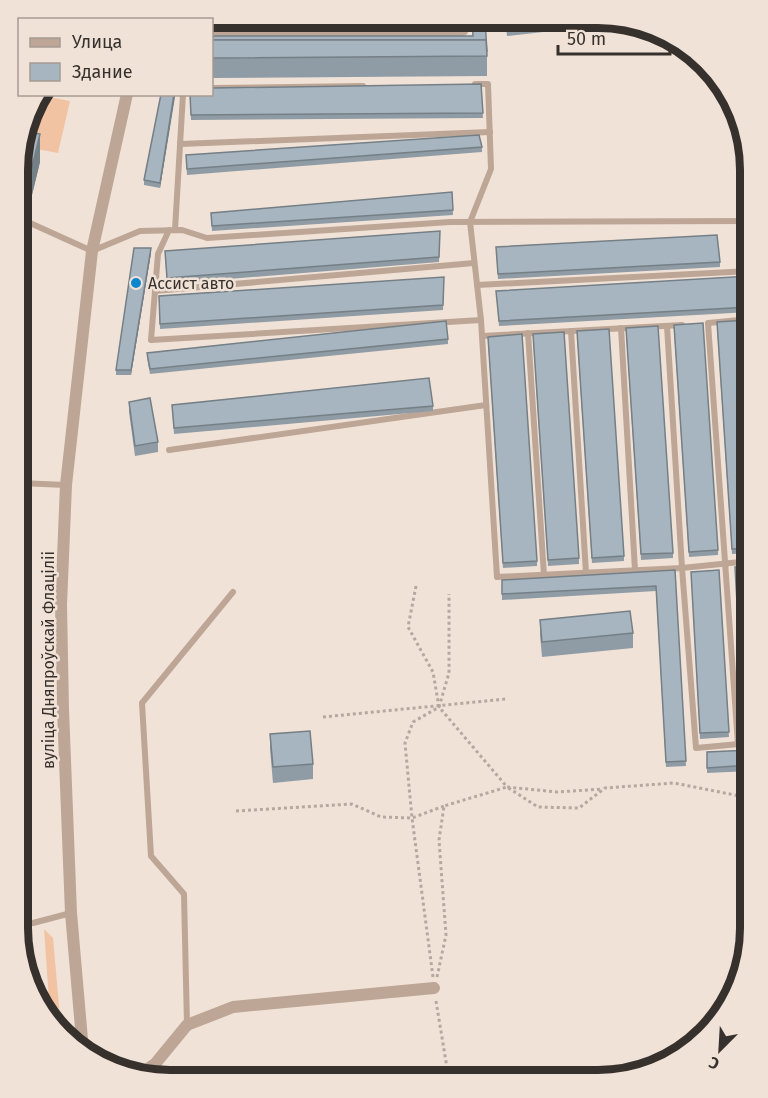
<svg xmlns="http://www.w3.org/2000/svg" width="768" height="1098" font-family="'Fira Sans',sans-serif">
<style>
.green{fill:#f2c3a3}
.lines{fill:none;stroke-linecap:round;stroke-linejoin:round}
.path{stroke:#b4a89f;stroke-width:3;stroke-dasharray:3 3;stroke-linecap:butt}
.lane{stroke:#bda696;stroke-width:6}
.street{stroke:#bda696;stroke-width:12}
.wall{fill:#909ca5}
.shaded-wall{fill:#757f86}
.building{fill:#a7b5c0;stroke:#757f86;stroke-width:1.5}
.poi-dot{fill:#0d86ce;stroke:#f1e2d7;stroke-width:2}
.labels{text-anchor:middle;stroke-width:5;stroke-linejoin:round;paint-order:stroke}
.poi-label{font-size:16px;fill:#37312d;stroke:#f1e2d7;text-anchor:start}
.street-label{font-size:16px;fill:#37312d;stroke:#f1e2d7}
.rim{fill:none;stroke:#37312d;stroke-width:8}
</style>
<rect width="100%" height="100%" fill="#f1e2d7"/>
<g class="green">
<path d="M38 95 70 101 58 153 21 146Z"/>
<path d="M44 929 53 938 61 1028 50 1015Z"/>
</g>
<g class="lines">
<g class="path">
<path d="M416 586 408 627 433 672 439 707 507 787 557 792 603 789"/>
<path d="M323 717 506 699"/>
<path d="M236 811 352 804 381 817 412 818 444 806"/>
<path d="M433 977 412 818 405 743 413 722 439 707 449 673V594"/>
<path d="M437 977 446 935 439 840 444 806 507 787 538 807 579 808 605 788 674 783 750 798"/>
<path d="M436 1001 449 1080"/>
</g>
<g class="lane">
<path d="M203 20V18"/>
<path d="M212 35 458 34 465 32V19"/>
<path d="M475 84H488L491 169 470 222 481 320"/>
<path d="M212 88 363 86"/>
<path d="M180 144 490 132"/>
<path d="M19 218 92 251 140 231 182 230 207 238 450 222 750 221"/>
<path d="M169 230 158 254 151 340 481 320 497 577 682 568 696 748 750 743"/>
<path d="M175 230 183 94"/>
<path d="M477 285 750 271"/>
<path d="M155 291 474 263"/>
<path d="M667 326 682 568 750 561"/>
<path d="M621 328 635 570"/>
<path d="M571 331 586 573"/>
<path d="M528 333 544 575"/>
<path d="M482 336 682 325"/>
<path d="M169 450 486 405"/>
<path d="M19 483 66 485"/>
<path d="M738 744 708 323 750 319"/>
<path d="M18 924 33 923 71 913"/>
<path d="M187 1025 184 894 151 856 142 703 233 592"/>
</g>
<g class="street">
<path d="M83 1051 71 913 63 709 61 605 66 485 92 251 127 94"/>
<path d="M140 1074 155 1064 187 1025 233 1007 434 988"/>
</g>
</g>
<g class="wall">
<path d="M458 19V28L212 26V20Z"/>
<path d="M505 19H561V30L507 36Z"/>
<path d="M212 36H473L487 52V76L212 78Z"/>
<path d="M481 84 483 118 191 120 190 94Z"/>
<path d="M175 94 160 188 144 185V180Z"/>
<path d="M482 147V152L187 175 186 160V155Z"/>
<path d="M19 150 40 162 31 199 19 197Z"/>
<path d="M452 192 453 215 212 231 211 213Z"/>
<path d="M440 231 439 262 167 284 165 251Z"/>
<path d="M496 247 720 262V267L498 279Z"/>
<path d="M151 253 131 375H116V370Z"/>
<path d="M750 276V312L499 326 496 291Z"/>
<path d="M444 277 443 310 160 329 159 296Z"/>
<path d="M717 327 750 353V553L732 554Z"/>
<path d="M674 330 718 550V555L689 557Z"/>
<path d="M626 333 673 553V558L641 560Z"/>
<path d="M577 336 624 556V561L592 563Z"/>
<path d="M448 339V344L150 374 147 358V353Z"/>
<path d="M533 339 579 558V564L548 566Z"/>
<path d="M488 342 537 561V566L503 568Z"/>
<path d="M129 402 158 442V452L135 456 129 412Z"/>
<path d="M172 405 433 406V411L174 434Z"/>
<path d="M19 445H24L23 468 19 467Z"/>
<path d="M19 481 25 509 20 651H18Z"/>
<path d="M750 566V735H744L735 567Z"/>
<path d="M675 570 686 766 666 767 656 591 502 600V580Z"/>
<path d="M719 570 729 737 700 739 691 572Z"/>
<path d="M540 620 633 633V648L542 657 540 635Z"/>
<path d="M270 734 313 764V779L273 783 270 749Z"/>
<path d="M750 750V771L707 773V752Z"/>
</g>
<g class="shaded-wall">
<path d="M174 94 175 97 160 188V183Z"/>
<path d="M40 134V162L31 199V171Z"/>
<path d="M151 248V253L131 375V370Z"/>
<path d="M25 481V509L20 651V623Z"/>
</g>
<g class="building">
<path d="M180 18H194L193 20H179Z"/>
<path d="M209 18 458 19V23L212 21V20H209Z"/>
<path d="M472 19H485L487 52 486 40H212V36H473Z"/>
<path d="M507 19H527L507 21Z"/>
<path d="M212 40H486L487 56 212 58Z"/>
<path d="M481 84 483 113 191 115 190 94H212V88Z"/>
<path d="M161 94H174L160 183 144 180Z"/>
<path d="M26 131 40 134 31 171 19 169V150Z"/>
<path d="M479 135 482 147 187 169 186 155Z"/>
<path d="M452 192 453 210 212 226 211 213Z"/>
<path d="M440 231 439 257 167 278 165 251Z"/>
<path d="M717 235 720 262 498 274 496 247Z"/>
<path d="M134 248H151L131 370H116Z"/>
<path d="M750 276V307L499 321 496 291Z"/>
<path d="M444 277 443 305 160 324 159 296Z"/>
<path d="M748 320 750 353V548L732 549 717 322Z"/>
<path d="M446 321 448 339 150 369 147 353Z"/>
<path d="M703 323 718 550 689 552 674 325Z"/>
<path d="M658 326 673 553 641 554 626 328Z"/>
<path d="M609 329 624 556 592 558 577 331Z"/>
<path d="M564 332 579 558 548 560 533 334Z"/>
<path d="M522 334 537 561 503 563 488 337Z"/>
<path d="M429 378 433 406 174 428 172 405Z"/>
<path d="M150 398 158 442 135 446 129 402Z"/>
<path d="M19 445H24L23 462H19Z"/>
<path d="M19 481H25L20 623H19Z"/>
<path d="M750 566V730H744L735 567Z"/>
<path d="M675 570 686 761 666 762 656 586 502 594V580Z"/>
<path d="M719 570 729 732 700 733 691 572Z"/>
<path d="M630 611 633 633 542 642 540 620Z"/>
<path d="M310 731 313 764 273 767 270 734Z"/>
<path d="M750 750V765L707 768V752Z"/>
<path d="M19 931H23L26 961Z"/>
</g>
<circle class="poi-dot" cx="136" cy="283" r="6"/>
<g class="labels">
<g class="poi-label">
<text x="148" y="289">Ассист авто</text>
</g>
<g class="street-label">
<text transform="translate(48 660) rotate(-90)" y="6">вуліца Дняпроўскай Флаціліі</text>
</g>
</g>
<path d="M0 0H768V1098H0ZM170 28H598A142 142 0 0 1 740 170V928A142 142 0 0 1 598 1070H170A142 142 0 0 1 28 928V170A142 142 0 0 1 170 28Z" fill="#f1e2d7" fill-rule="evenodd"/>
<path class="rim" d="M170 28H598A142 142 0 0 1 740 170V928A142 142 0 0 1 598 1070H170A142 142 0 0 1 28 928V170A142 142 0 0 1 170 28Z"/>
<rect x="18" y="18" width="195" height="78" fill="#f1e2d7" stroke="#a79b93" stroke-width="1.5"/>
<rect x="30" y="38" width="30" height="9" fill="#bda696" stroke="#a79b93" stroke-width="1.5"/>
<text x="72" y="48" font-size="18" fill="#37312d">Улица</text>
<rect x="30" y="63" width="30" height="18" fill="#a7b5c0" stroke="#a79b93" stroke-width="1.5"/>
<text x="72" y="78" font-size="18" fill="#37312d">Здание</text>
<g transform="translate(720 1050) rotate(204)" stroke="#f1e2d7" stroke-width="4.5" paint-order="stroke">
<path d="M0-4.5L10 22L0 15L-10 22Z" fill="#37312d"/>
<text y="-9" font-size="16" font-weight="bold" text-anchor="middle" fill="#37312d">С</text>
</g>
<path d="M558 45v9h112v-9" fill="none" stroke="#37312d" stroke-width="3"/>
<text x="567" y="45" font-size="18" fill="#37312d" stroke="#f1e2d7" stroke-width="4.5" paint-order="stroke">50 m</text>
</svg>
